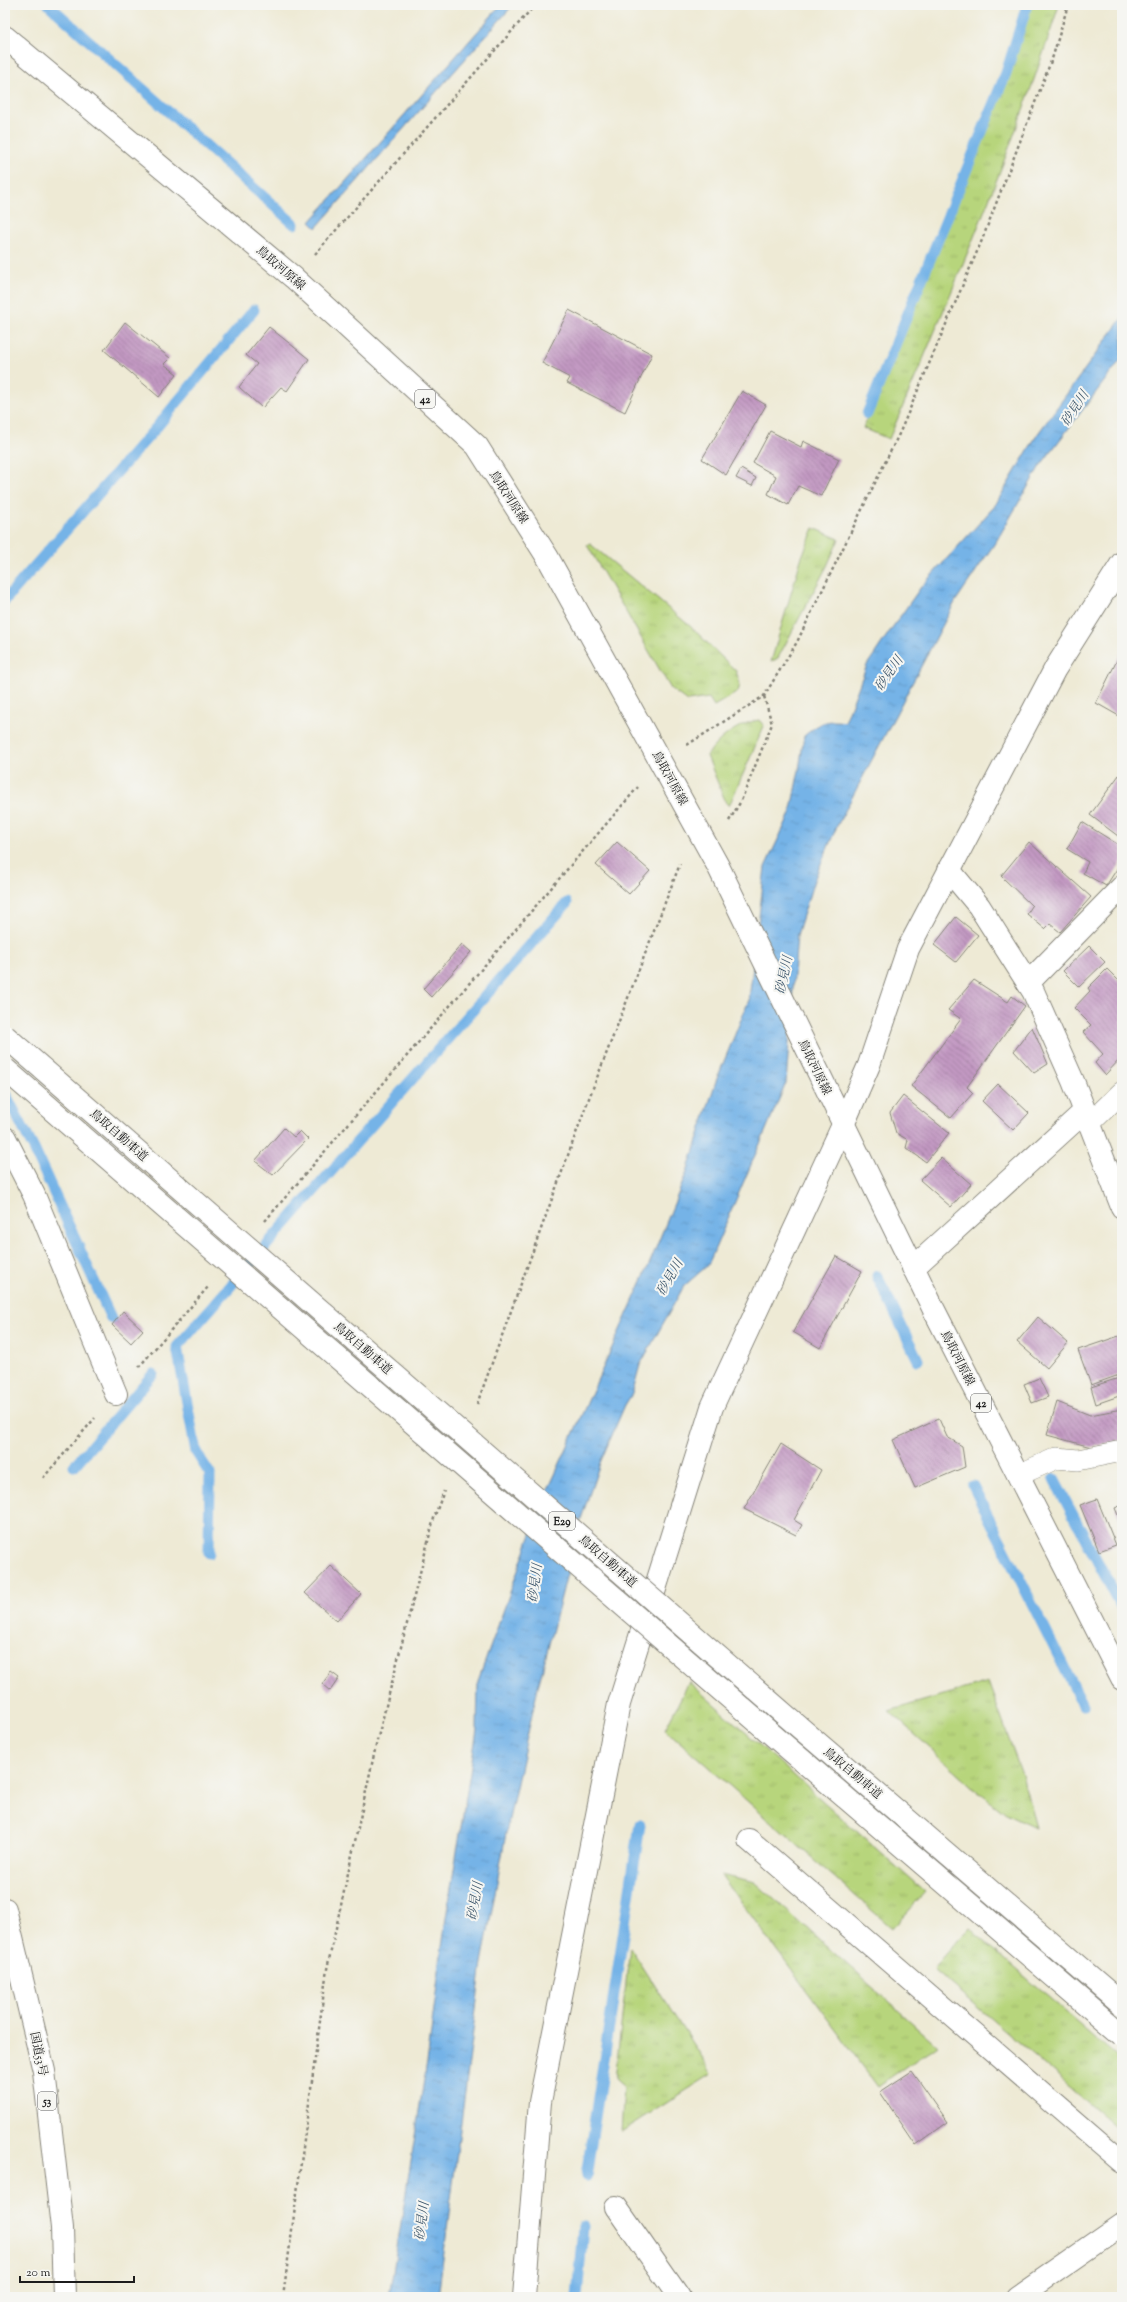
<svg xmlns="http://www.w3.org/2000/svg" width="1127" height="2302" font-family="'Sorts Mill Goudy','Noto Serif JP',serif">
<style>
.grass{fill:url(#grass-tufts);stroke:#6a784c}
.water{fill:url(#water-ripples);stroke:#486882}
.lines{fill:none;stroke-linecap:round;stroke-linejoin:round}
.stream{stroke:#74b3e7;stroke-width:11}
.building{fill:url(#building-back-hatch)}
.lane-casing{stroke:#858378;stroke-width:22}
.street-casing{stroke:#858378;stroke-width:24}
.primary-casing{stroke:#858378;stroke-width:24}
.highway-casing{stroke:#858378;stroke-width:24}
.path{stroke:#858378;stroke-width:2.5;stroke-dasharray:3 3;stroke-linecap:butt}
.lane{stroke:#fff;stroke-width:21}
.street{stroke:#fff;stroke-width:22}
.primary{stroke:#fff;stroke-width:22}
.highway{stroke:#fff;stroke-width:22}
.highway-bridge-casing{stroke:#858378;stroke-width:24;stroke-linecap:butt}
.highway-bridge{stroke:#fff;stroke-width:22}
.labels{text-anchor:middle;stroke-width:4;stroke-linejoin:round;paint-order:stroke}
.shield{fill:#f6f6f2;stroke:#5d5d5c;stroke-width:1}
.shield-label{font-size:11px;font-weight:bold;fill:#1c1c1c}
.street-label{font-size:12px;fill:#1c1c1c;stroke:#f6f6f2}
.water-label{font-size:13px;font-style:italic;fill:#3f586d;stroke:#f6f6f2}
</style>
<defs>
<pattern id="grass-tufts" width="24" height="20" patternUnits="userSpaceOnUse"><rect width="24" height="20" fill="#b7d57b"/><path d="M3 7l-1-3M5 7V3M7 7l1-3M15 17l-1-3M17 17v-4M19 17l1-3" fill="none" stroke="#9db66a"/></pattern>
<pattern id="water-ripples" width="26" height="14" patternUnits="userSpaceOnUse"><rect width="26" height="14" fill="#74b3e7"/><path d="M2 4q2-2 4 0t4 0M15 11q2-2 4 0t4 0" fill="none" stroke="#6499c6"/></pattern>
<pattern id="building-back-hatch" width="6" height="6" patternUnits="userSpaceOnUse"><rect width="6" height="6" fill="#c299c2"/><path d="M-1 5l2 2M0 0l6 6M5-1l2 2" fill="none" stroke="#9d7c9d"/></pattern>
</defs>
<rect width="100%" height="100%" fill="#f6f6f2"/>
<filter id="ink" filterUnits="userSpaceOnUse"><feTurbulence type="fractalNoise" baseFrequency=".025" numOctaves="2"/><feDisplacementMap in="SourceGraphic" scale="8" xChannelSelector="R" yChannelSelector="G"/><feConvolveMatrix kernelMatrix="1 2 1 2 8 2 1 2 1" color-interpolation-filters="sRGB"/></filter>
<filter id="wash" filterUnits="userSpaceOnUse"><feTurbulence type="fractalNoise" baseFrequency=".012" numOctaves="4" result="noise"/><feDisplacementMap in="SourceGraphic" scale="16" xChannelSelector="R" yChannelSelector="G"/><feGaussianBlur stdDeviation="0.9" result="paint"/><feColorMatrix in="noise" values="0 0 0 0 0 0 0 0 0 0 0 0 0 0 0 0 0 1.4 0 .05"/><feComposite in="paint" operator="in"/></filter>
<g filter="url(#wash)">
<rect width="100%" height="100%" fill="#eeead5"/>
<g class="grass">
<path d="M1030 5H1059C1012 153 950 296 889 439L863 428 1009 71Z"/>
<path d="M814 528 839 539 827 566 778 658 771 662 801 559Z"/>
<path d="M589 543 690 626 736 671 740 684 738 692 714 706 709 698 687 701 671 689 587 545Z"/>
<path d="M759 720 764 726 729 806 726 803 707 756C717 739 739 723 759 720Z"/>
<path d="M689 1682 925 1892 892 1928 665 1729Z"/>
<path d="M988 1682 1021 1771 1036 1828 1006 1814 977 1791 889 1711Z"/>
<path d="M721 1875 756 1883 937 2045 878 2087Z"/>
<path d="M969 1928 1122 2061V2132L933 1969Z"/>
<path d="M630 1947 712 2074 621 2132 624 2087 615 2079Z"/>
</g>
<g class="water">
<path d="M501 5H513L316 228 310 222Z"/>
<path d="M1122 318V358L1040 466 997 540 955 602 837 826 814 880 797 935 786 1083 708 1265 684 1286 640 1365 632 1394 625 1405 600 1463 581 1519 539 1683 507 1828 482 1963 438 2297H389L428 2055 445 1924 477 1730 478 1681 543 1501 646 1272 687 1172 716 1081 749 1000 765 867 790 814 799 770 804 736C820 723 825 719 845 722L867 665 892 628 921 587 994 507 1037 435Z"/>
</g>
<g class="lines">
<g class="stream">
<path d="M49 5 294 224"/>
<path d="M867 414 1006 73 1027 5"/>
<path d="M5 600 155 429 254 310"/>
<path d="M5 1093 34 1149 111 1318"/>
<path d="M877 1276 918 1360"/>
<path d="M74 1466 153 1374"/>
<path d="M1054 1479 1122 1608"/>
<path d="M973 1486 1083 1705"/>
<path d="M209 1553 210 1474 196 1452 177 1347 567 903"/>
<path d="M586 2176 640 1825"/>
<path d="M577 2297 583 2226"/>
</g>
</g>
<g id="blocks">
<g class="building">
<path d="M569 310 652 354 625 412 567 383 570 378 542 363Z"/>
<path d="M125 322 170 358 164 364 177 374 159 397 104 350Z"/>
<path d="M269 327 309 359 287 391 281 387 262 408 239 387 257 364 246 355Z"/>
<path d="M742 391 766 405 726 475 702 459Z"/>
<path d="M770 431 801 447 803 441 839 459 821 496 798 486 788 505 768 494 776 476 753 463Z"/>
<path d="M741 469 756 478 752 486 736 478Z"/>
<path d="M1122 650V710L1119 716 1096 703Z"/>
<path d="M1119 775 1122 779V839L1090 815Z"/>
<path d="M1082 822 1122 847V861L1106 886 1083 873 1088 862 1067 849Z"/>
<path d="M617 842 650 871 629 894 596 865Z"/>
<path d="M1029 842 1091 897 1060 932 1050 924 1045 929 1027 914 1032 906 1001 876Z"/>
<path d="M956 917 978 935 956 962 934 945Z"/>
<path d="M462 944 471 952 431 997 423 989Z"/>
<path d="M1089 946 1105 962 1079 987 1063 971Z"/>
<path d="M1107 969 1122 984V1057L1105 1075 1095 1063 1103 1054 1083 1032 1091 1025 1074 1008 1090 991 1088 988Z"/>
<path d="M974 980 1008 1002 1012 996 1025 1006 967 1087 973 1093 951 1118 911 1086 961 1019 948 1010Z"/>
<path d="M1032 1027 1048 1064 1034 1073 1014 1051Z"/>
<path d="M998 1084 1029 1113 1013 1130 982 1101Z"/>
<path d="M903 1096 949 1133 926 1162 906 1148 908 1140 896 1133 890 1113Z"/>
<path d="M284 1128 294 1137 300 1131 308 1139 273 1175 255 1161Z"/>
<path d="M941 1158 971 1184 951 1207 920 1180Z"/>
<path d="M836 1256 862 1271 820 1348 793 1332Z"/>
<path d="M123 1311 143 1330 131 1343 112 1325Z"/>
<path d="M1038 1317 1068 1343 1047 1368 1017 1342Z"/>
<path d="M1122 1335V1374L1091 1385 1078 1350Z"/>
<path d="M1122 1377V1395L1096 1404 1091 1387Z"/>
<path d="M1039 1378 1048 1397 1032 1403 1024 1384Z"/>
<path d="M1057 1402 1090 1415 1122 1409V1440L1091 1447 1047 1435Z"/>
<path d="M939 1419 947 1437 962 1446 965 1467 915 1488 893 1440Z"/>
<path d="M781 1444 821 1470 794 1520 802 1525 796 1535 744 1509Z"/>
<path d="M1097 1499 1116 1545 1099 1551 1080 1505Z"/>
<path d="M1122 1505V1525L1115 1508Z"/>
<path d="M331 1566 361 1594 337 1621 305 1593Z"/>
<path d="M331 1672 339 1678 330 1691 322 1684Z"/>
<path d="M912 2071 948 2122 916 2145 880 2092Z"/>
</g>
</g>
</g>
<g filter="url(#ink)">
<use href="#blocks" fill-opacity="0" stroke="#858378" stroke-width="1"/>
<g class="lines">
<defs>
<g id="lane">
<path d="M1089 1124 1122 1092"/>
<path d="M1018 1475 1057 1458 1078 1460 1122 1451"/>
</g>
<g id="street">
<path d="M949 870 979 906 1033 991 1073 1081 1122 1207"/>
<path d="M1028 983 1122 887"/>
<path d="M5 1138 34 1195 116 1394"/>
<path d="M913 1268 1084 1112"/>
<path d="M749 1840 1122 2162"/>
<path d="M616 2207 679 2297"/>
<path d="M524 2297 540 2102 619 1704 712 1407 843 1125 869 1065 908 949 1055 669 1122 563"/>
<path d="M1017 2297 1122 2224"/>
</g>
<path id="primary" d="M5 37 294 278 477 446 548 558 718 866 934 1310 1122 1679"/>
<path id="highway" d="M5 1909 44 2071 62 2228 64 2297"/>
</defs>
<use href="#lane" class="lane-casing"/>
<use href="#street" class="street-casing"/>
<use href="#primary" class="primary-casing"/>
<use href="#highway" class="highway-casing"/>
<g class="path">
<path d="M315 254 535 5"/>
<path d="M687 745 764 696 797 642 900 432 982 240 1053 56 1068 5"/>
<path d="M729 821 741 801 772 724 764 696"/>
<path d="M265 1221 638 787"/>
<path d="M139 1367 208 1287"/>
<path d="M477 1404 586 1106 680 864"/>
<path d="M43 1478 95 1418"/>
<path d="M283 2297 327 1969 377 1741 434 1518 444 1491"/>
</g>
<use href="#lane" class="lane"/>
<use href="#street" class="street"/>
<use href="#primary" class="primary"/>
<use href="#highway" class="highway"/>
<defs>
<g id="highway-bridge">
<path d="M5 1036 784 1714 1122 2004"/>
<path d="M5 1069 768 1731 1122 2035"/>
</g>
</defs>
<use href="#highway-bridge" class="highway-bridge-casing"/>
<use href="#highway-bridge" class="highway-bridge"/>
</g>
</g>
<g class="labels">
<g class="shield">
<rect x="415" y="390" width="20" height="18" rx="3"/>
<rect x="971" y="1394" width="20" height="18" rx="3"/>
<rect x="549" y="1512" width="26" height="18" rx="3"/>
<rect x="38" y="2092" width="18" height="18" rx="3"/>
</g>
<g class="shield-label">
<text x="425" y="403">42</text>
<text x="981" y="1407">42</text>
<text x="562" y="1525">E29</text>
<text x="47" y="2105">53</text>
</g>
<g class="street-label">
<text transform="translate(281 268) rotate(41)" y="4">鳥取河原線</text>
<text transform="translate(509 497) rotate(57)" y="4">鳥取河原線</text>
<text transform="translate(670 778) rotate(61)" y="4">鳥取河原線</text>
<text transform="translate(815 1067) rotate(64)" y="4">鳥取河原線</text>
<text transform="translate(119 1135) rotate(41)" y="4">鳥取自動車道</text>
<text transform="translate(363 1348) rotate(41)" y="4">鳥取自動車道</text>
<text transform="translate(958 1358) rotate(63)" y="4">鳥取河原線</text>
<text transform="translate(608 1561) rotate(41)" y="4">鳥取自動車道</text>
<text transform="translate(853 1773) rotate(40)" y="4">鳥取自動車道</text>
<text transform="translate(39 2054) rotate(78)" y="4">国道53号</text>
</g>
<g class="water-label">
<text transform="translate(1074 408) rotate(-57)" y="5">砂見川</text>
<text transform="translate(888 673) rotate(-55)" y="5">砂見川</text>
<text transform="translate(783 975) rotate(-78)" y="5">砂見川</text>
<text transform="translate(669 1277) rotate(-60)" y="5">砂見川</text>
<text transform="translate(534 1583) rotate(-82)" y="5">砂見川</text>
<text transform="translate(474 1901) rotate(-80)" y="5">砂見川</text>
<text transform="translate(421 2221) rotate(-83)" y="5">砂見川</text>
</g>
</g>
<rect width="1127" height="2302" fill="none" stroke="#f6f6f2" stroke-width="20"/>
<path d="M20 2276v6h114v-6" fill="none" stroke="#1c1c1c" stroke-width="2"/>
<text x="26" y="2276" font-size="12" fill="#1c1c1c" stroke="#f6f6f2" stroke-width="3" paint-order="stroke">20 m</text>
</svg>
